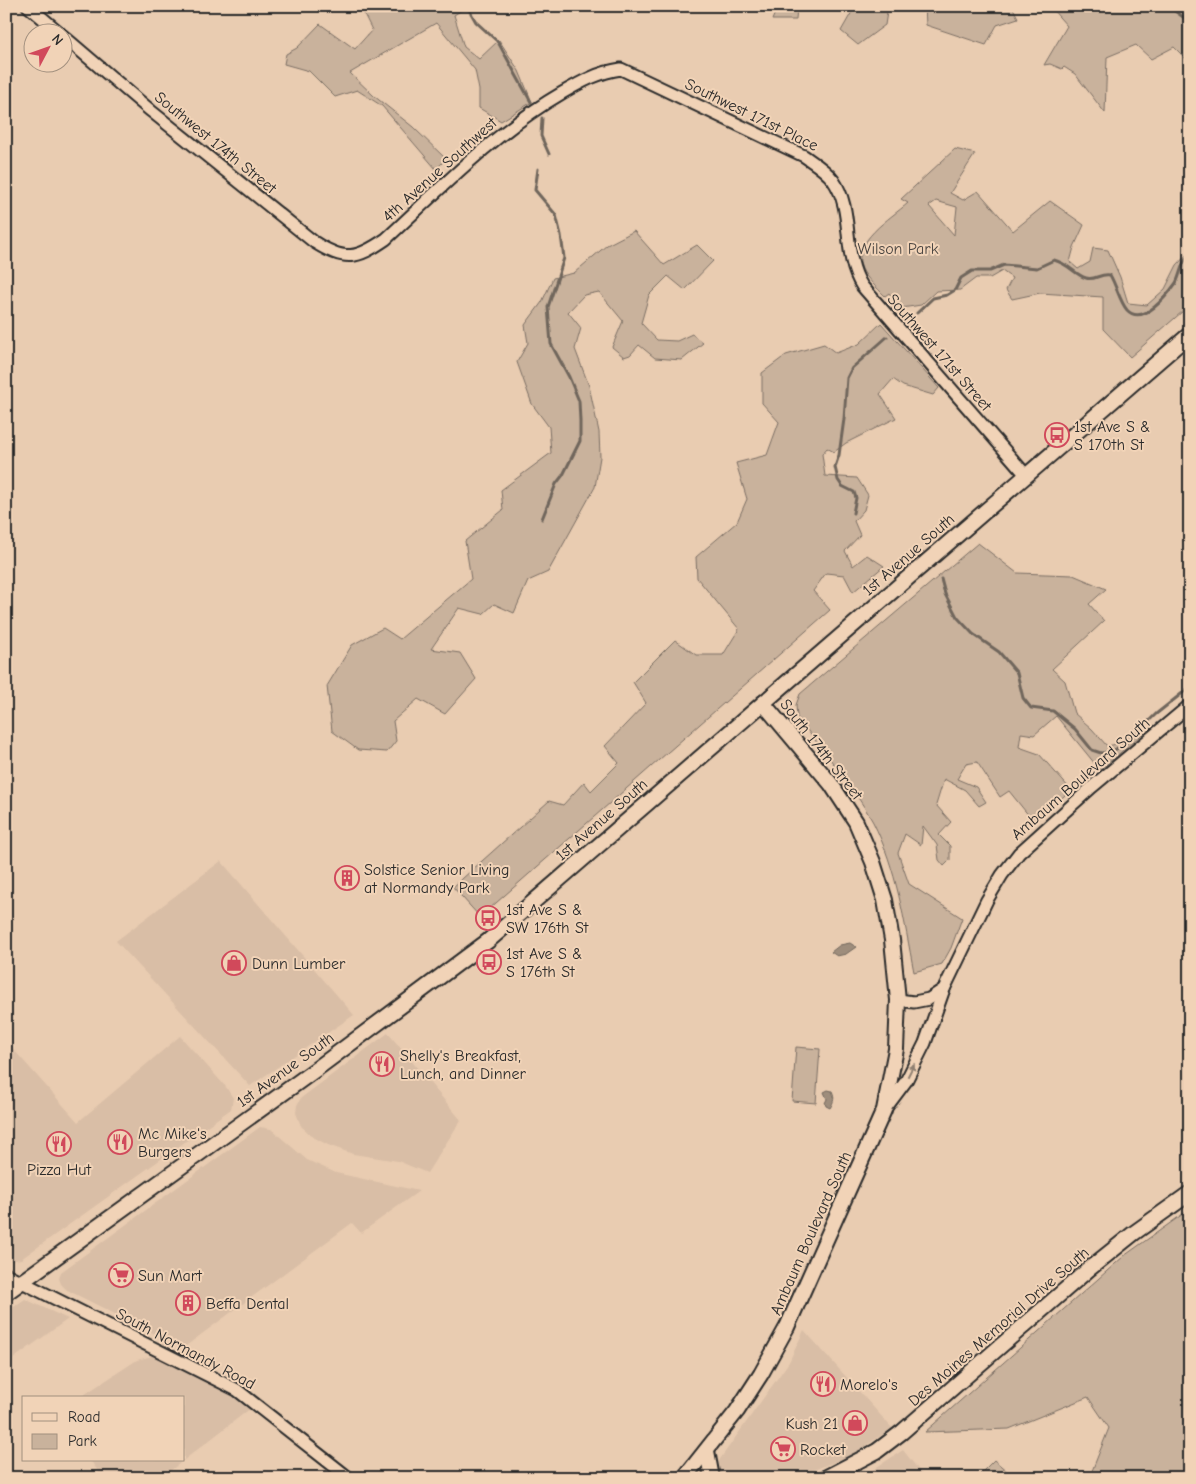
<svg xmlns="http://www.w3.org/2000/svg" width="1196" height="1484" font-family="'Comic Neue',sans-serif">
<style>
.built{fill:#d9bea6}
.green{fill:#c9b29c;stroke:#7a6e64;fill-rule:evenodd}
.water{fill:#9e8d7c;stroke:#70665c}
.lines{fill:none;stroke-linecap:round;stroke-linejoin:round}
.stream{stroke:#70665c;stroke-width:3}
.minor-casing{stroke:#2b2b2b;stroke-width:15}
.major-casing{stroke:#2b2b2b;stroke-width:18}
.minor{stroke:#f1d3b7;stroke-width:11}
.major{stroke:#f1d3b7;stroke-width:14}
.oneway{fill:#8e7f71}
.labels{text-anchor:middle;stroke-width:4;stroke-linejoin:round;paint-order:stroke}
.street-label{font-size:16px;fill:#2b2b2b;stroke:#f1d3b7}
.park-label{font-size:16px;fill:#4b4642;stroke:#f1d3b7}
.poi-label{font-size:16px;fill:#2b2b2b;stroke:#f1d3b7;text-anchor:start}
</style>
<rect width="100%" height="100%" fill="#e9ccb1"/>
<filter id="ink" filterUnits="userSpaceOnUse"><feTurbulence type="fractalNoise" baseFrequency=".02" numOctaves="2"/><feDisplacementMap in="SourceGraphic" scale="10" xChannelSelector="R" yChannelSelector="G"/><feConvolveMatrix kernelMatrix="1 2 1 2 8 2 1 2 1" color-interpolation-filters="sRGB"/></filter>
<g filter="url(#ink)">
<g class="built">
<path d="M221 861 354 1015 250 1086 116 941Z"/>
<path d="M388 1033 461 1120 427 1173 398 1161 353 1154 328 1145 313 1137 301 1126 296 1113 297 1105 301 1098Z"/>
<path d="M180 1036 226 1087 233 1098 231 1109 21 1259 9 1261 6 1259V1041L78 1122Z"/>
<path d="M260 1127 271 1129 307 1160 336 1173 419 1191 361 1233 352 1223 183 1348 67 1290 61 1284 59 1278 61 1272Z"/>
<path d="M25 1299 68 1319 6 1364V1312Z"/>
<path d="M804 1330 892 1428 852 1455 793 1478H718V1462L789 1362Z"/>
<path d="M152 1356 218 1387 251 1408 184 1460V1398H79L137 1360Z"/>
<path d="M903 1450 925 1478H860Z"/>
<path d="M90 1460H184L161 1478H103Z"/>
</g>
<g class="green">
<path d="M360 6H468L454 15 464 47 479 59 499 40 519 71 532 102 501 121 479 108V90L475 70 436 23 350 73 374 96 413 127 446 159 436 169 382 106 357 90 335 97 309 71 284 64 286 54 297 48 320 24 355 49 372 30Z"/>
<path d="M778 6H797L796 20H772Z"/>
<path d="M851 6H888L885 25 858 45 841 31 853 10Z"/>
<path d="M925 6H1012L1018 18 997 25 986 45 926 25Z"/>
<path d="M1053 6H1190V63L1174 47 1151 59 1136 45 1107 57 1105 113 1075 74 1064 67 1062 69 1050 64 1044 65 1067 26 1052 9Z"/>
<path d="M955 149 975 154 950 193 963 200 978 191 1013 231 1050 201 1084 225 1074 247 1070 262 1078 269 1090 262 1093 248 1108 250 1120 277 1128 303 1147 305 1165 289 1177 265 1190 251V305L1130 357 1103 329V297L1040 293 1012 299 1006 290 1012 278 1002 271 990 278H976L960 290 936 291 921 305 902 308 889 293 885 296C877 288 867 279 862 269 850 242 891 218 908 203L901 199ZM936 201 957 207 954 235 929 206Z"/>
<path d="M634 231 664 265 697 245 713 261 685 290 668 276 649 295 641 323 657 340 677 341 692 334 703 343 682 360 655 358 639 345 630 355 624 357 612 347 623 321 599 292 584 295 568 312 581 328 575 349 589 386 599 432 600 457 595 487 548 572 528 581 514 613 494 604 483 614 459 608 431 649 460 653 476 679 445 714 418 699 393 721 396 741 387 752 358 750 332 731 327 686 352 645 383 628 400 639 471 579 465 541 503 510 501 490 551 453 549 427 532 404 517 362 528 343 525 325 542 302 553 278 574 273 607 245Z"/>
<path d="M881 323 939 388 933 395 903 386 893 379 880 394 896 418 846 443 834 452 827 448 822 454 825 476 857 478 868 495 864 510 854 521 860 535 845 551 853 566 867 555 884 566 853 592 844 575 826 573 813 591 830 610 480 917 453 887 549 801 563 805 584 782 591 791 619 763 605 746 646 703 633 682 675 640 696 655H723L739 629 697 578 696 557 737 522 747 499 736 463 767 455 779 422 762 403V373L786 355 824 344 836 353 859 344Z"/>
<path d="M978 543 1017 573 1073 575 1106 589 1089 604 1104 621 1052 669 1065 681 1074 713 1092 729 1107 746 1117 744 1138 726 1146 731 1100 770 1056 716 1034 735 1021 733 1019 747 1039 754 1071 790 1034 822 1009 791 1000 797 977 762 966 764 957 779 976 787 986 802 979 806 965 790 944 779 936 805 951 822 939 835 950 846V860L944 866 939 860 937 845 923 826 921 845 905 834 898 853 909 884 962 918 951 948 942 964 914 972C904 921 897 869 873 822 852 784 823 751 797 717L796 705 800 694Z"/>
<path d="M796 1047 820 1049 816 1103 792 1101Z"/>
<path d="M1190 1209V1478H1086L1090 1476 1109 1428 1088 1397 1009 1429 925 1432 1124 1256Z"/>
<path d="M994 1460 1015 1478H976Z"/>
</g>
<g class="water">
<path d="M850 943 856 947 846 954 837 956 831 952 840 945Z"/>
<path d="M828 1090 832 1091C835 1097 834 1102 830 1108L826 1106 825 1103 827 1099 824 1092Z"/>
</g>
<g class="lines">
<g class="stream">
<path d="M467 6 476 22 498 42 531 102"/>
<path d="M1168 6 1190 22"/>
<path d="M542 118 541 136 549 154"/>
<path d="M538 169 535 190 556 215 561 235 564 258 548 307 551 344 569 377 579 401 580 421V441L563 475 556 484 542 519"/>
<path d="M917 313 933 298 947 295 955 290 961 278 972 271H990L1004 265 1037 268 1054 260C1069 264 1074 274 1086 278 1095 281 1100 273 1110 275 1116 285 1120 302 1127 310 1143 327 1168 294 1176 283 1181 274 1181 261 1190 255"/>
<path d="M853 513 856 498 854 492 842 486 838 480 835 467 839 455 844 419 847 378 852 368 887 337"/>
<path d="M941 579 945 594 957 617 973 634 999 652 1017 673 1023 698 1031 708 1053 711 1075 729 1092 750 1101 753 1111 752 1126 743 1156 714 1190 687"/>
</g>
<defs>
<g id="minor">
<path d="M28 6 59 32"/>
<path d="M62 35 151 111 314 242C345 262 357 259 386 239 442 187 495 132 562 93 581 82 599 72 621 69L804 156C814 163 826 170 833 180 855 211 841 253 862 286L1026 475"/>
<path d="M898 1000 914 1002 929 999 944 989 987 900 1002 875 1019 853 1092 787 1190 705"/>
<path d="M885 1109 906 1081 925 1043 944 989"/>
<path d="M6 1274 237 1390 349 1478"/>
</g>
<g id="major">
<path d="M6 1293 315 1070 488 941 1190 334"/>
<path d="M707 1451 712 1478"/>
<path d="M684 1478 737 1411 761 1374 787 1327 884 1110 896 1049 898 1000 892 940 885 900 873 862 856 822 831 784 763 703"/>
<path d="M825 1478 877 1451 902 1432 1089 1269 1134 1233 1190 1193"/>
</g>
</defs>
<use href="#minor" class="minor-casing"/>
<use href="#major" class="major-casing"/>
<use href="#minor" class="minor"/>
<use href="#major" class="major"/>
</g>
<defs><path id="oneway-solid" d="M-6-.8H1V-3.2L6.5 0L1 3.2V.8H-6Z" transform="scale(1.25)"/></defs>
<use class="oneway" href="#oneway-solid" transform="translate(911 1070) rotate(-63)"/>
</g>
<defs>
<symbol id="bus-ring" viewBox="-11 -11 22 22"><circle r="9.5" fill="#f1d3b7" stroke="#d1495b" stroke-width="1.5"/><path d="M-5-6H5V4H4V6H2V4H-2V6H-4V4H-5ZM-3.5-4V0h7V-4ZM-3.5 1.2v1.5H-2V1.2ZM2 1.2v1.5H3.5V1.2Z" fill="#d1495b"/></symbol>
<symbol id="building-ring" viewBox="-11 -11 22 22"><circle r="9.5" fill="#f1d3b7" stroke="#d1495b" stroke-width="1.5"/><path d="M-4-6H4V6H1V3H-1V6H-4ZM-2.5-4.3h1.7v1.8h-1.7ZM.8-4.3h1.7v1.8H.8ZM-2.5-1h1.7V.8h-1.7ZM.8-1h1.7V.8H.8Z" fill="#d1495b"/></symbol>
<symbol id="shop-ring" viewBox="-11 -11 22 22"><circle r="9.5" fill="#f1d3b7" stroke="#d1495b" stroke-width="1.5"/><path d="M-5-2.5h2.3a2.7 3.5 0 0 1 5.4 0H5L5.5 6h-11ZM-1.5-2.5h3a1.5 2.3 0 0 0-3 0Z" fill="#d1495b"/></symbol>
<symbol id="restaurant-ring" viewBox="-11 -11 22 22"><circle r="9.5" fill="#f1d3b7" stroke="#d1495b" stroke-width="1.5"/><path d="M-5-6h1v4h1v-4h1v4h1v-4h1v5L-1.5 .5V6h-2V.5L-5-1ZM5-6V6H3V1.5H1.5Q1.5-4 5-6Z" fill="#d1495b"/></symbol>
<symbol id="supermarket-ring" viewBox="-11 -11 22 22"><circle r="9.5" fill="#f1d3b7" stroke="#d1495b" stroke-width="1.5"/><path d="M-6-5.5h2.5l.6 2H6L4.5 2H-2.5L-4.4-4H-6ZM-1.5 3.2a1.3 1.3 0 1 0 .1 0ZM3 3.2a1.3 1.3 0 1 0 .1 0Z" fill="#d1495b"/></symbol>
</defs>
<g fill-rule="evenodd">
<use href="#bus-ring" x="1043" y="421" width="28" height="28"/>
<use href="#building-ring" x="333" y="864" width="28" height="28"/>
<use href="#bus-ring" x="474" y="904" width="28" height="28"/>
<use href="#bus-ring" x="475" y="948" width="28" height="28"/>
<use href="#shop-ring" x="220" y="949" width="28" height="28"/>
<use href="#restaurant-ring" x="368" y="1050" width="28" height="28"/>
<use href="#restaurant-ring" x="106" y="1128" width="28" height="28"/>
<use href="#restaurant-ring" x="45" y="1130" width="28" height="28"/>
<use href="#supermarket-ring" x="107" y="1261" width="28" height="28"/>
<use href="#building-ring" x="174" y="1289" width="28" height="28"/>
<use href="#restaurant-ring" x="809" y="1370" width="28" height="28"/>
<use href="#shop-ring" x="841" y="1409" width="28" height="28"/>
<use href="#supermarket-ring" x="769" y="1435" width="28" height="28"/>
</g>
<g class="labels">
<g class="street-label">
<text transform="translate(752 114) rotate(26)" y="6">Southwest 171st Place</text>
<text transform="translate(216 142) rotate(39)" y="6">Southwest 174th Street</text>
<text transform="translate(439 169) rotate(-42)" y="6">4th Avenue Southwest</text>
<text transform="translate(940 352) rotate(49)" y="6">Southwest 171st Street</text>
<text transform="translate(908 554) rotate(-41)" y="6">1st Avenue South</text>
<text transform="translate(822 749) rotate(52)" y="6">South 174th Street</text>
<text transform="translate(1080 778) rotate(-41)" y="6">Ambaum Boulevard South</text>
<text transform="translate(601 819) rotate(-41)" y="6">1st Avenue South</text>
<text transform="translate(285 1069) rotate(-36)" y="6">1st Avenue South</text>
<text transform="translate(810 1233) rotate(-66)" y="6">Ambaum Boulevard South</text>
<text transform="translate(998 1326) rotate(-41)" y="6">Des Moines Memorial Drive South</text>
<text transform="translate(186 1348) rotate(28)" y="6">South Normandy Road</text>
</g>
<g class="park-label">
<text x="898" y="254">Wilson Park</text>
</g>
<g class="poi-label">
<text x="1074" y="432">1st Ave S &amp;<tspan x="1074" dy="18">S 170th St</tspan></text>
<text x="364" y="875">Solstice Senior Living<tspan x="364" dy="18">at Normandy Park</tspan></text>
<text x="506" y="915">1st Ave S &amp;<tspan x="506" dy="18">SW 176th St</tspan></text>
<text x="506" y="959">1st Ave S &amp;<tspan x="506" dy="18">S 176th St</tspan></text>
<text x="252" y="969">Dunn Lumber</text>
<text x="400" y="1061">Shelly's Breakfast,<tspan x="400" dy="18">Lunch, and Dinner</tspan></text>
<text x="138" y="1139">Mc Mike's<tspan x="138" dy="18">Burgers</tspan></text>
<text x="59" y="1175" text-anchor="middle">Pizza Hut</text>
<text x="138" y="1281">Sun Mart</text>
<text x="206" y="1309">Beffa Dental</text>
<text x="840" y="1390">Morelo's</text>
<text x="838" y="1429" text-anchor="end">Kush 21</text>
<text x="800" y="1455">Rocket</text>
</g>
</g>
<rect width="1196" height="1484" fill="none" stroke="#f1d3b7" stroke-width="25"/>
<rect x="12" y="12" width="1171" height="1459" fill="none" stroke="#2b2b2b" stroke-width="2" filter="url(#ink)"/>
<rect x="22" y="1396" width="162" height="65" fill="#f1d3b7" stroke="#a2907f"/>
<rect x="32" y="1413" width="25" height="8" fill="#f1d3b7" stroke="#a2907f"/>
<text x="68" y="1422" font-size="15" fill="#2b2b2b">Road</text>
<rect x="32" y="1434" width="25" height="15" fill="#c9b29c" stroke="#a2907f"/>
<text x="68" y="1446" font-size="15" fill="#2b2b2b">Park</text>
<g transform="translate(48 48) rotate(49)"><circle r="24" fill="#f1d3b7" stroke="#a2907f"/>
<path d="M0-4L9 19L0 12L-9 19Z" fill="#d1495b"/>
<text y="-8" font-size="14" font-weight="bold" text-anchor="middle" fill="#2b2b2b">N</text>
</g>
</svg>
